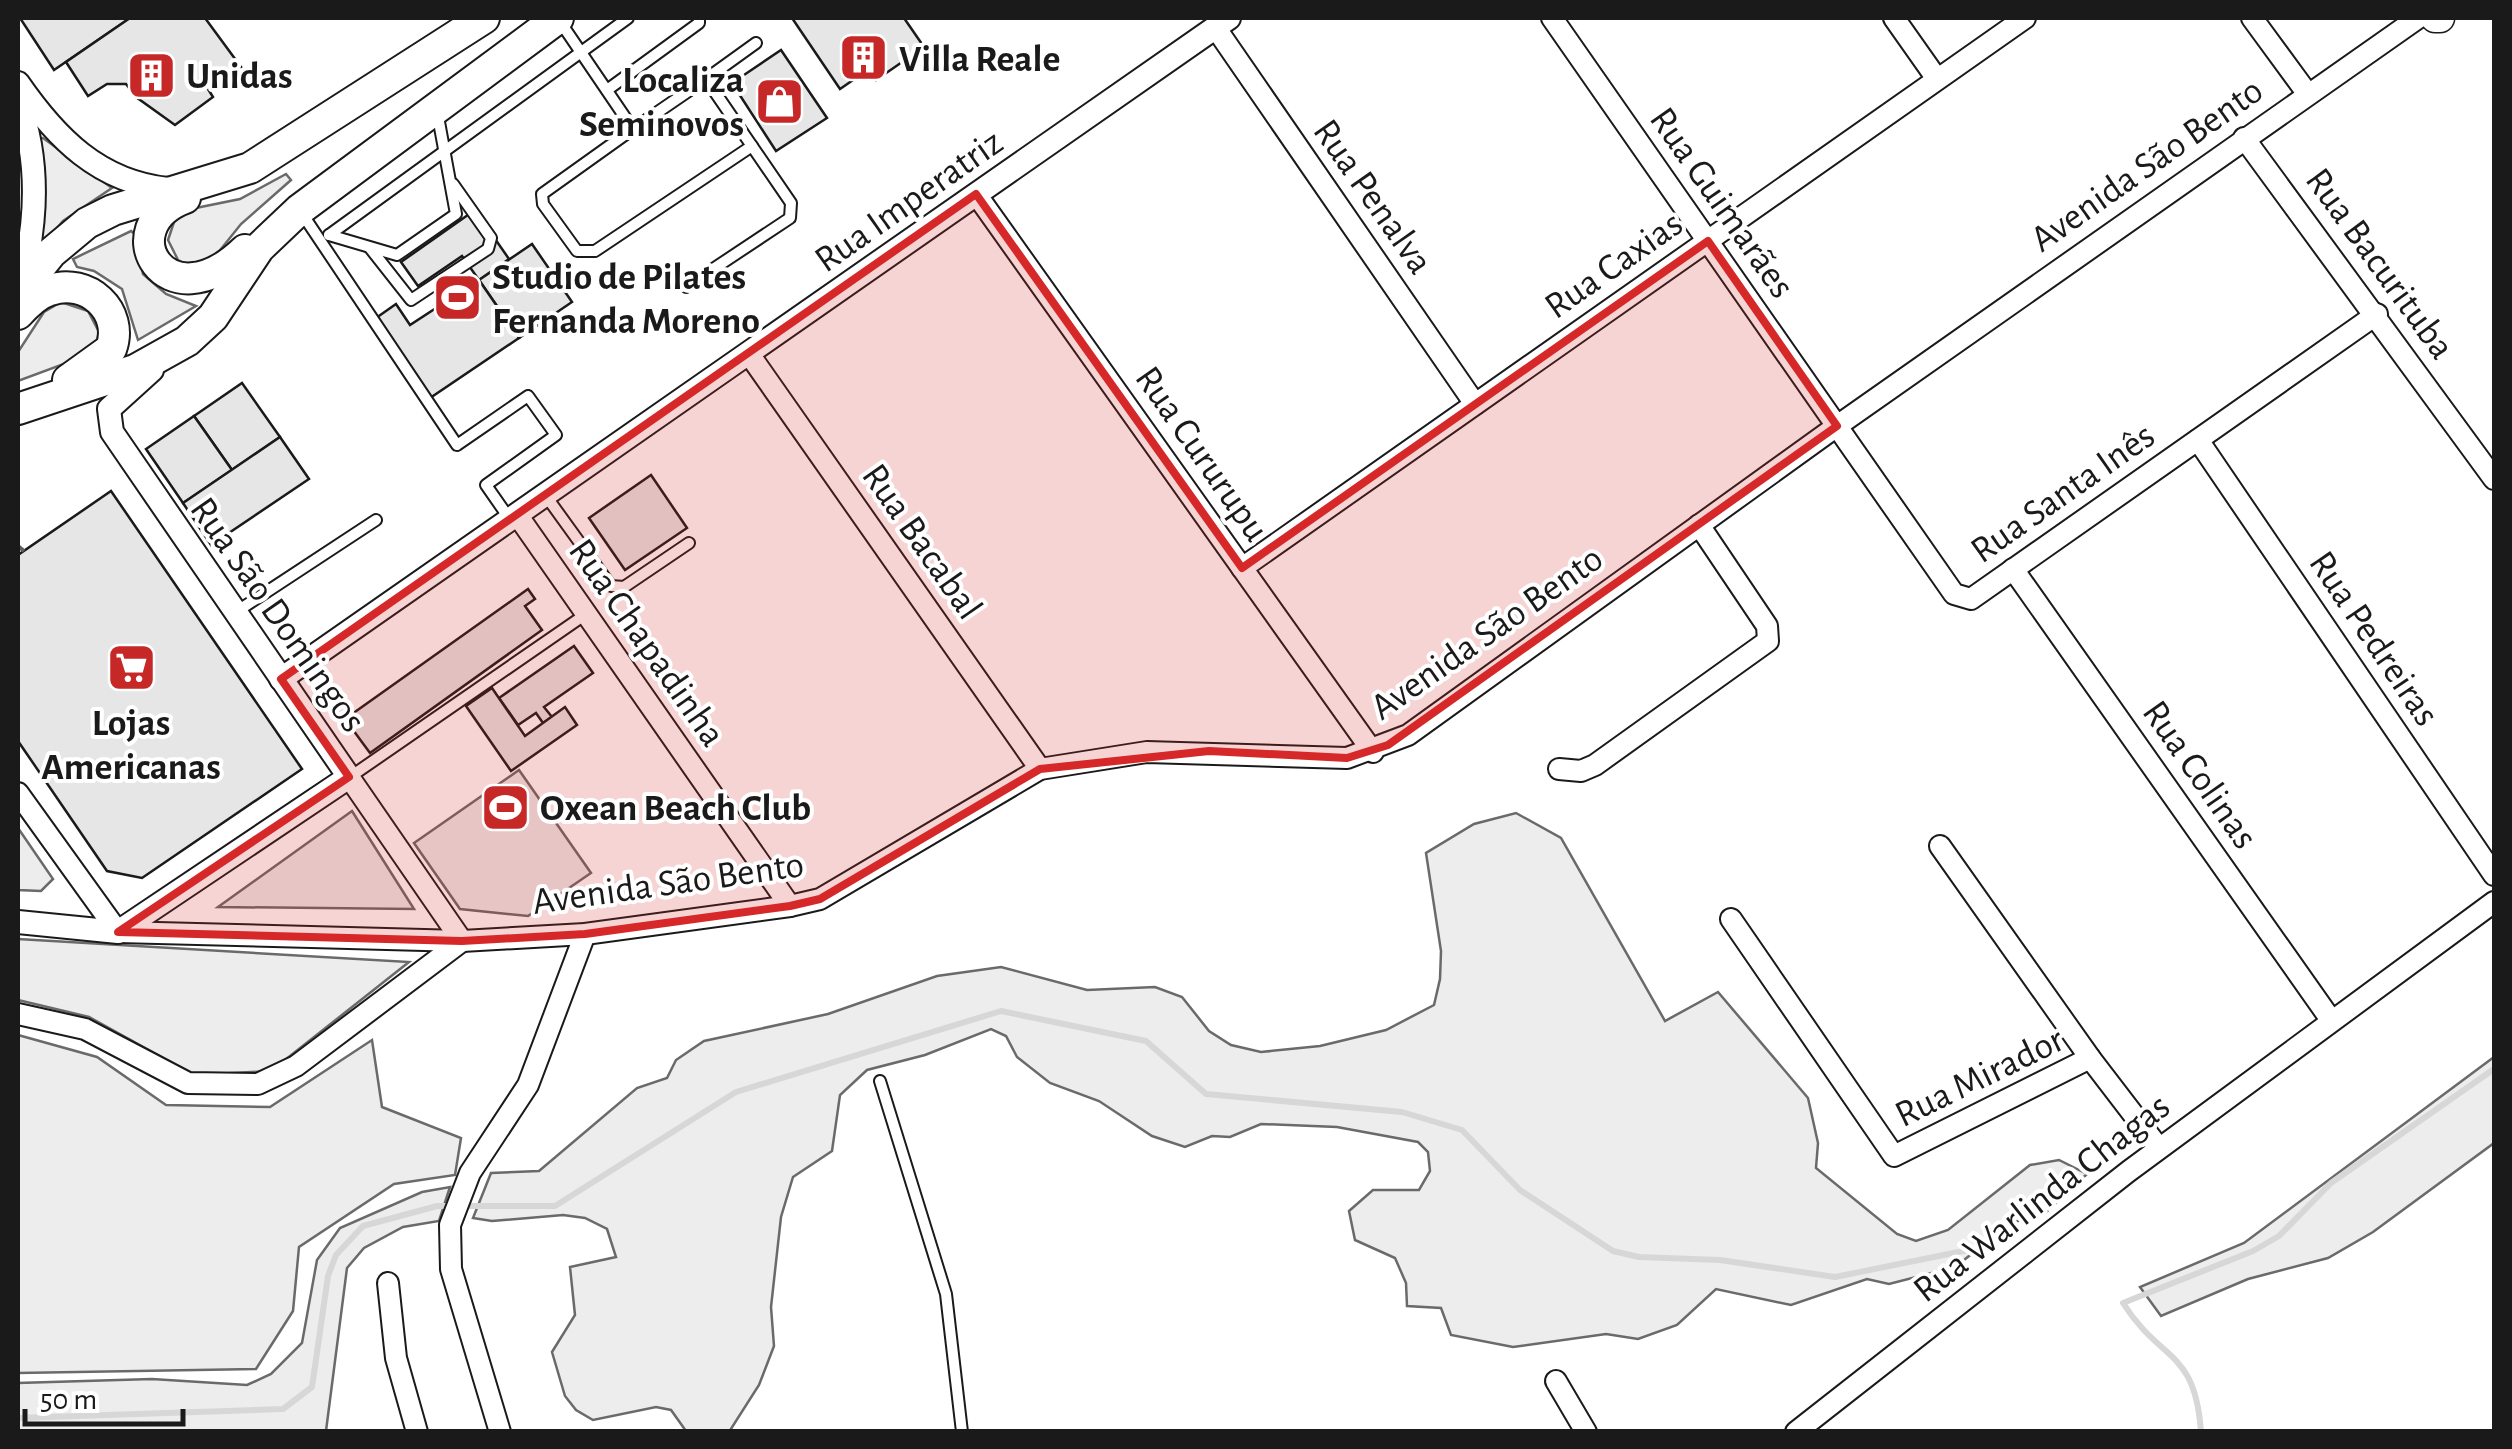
<svg xmlns="http://www.w3.org/2000/svg" width="2512" height="1449" font-family="'Alegreya Sans',sans-serif">
<style>
.built{fill:#ededed;stroke:#6a6a6a;stroke-width:2.5}
.lines{fill:none;stroke-linecap:round;stroke-linejoin:round}
.stream{stroke:#d7d7d7;stroke-width:6}
.building{fill:#e6e6e6;stroke:#1a1a1a;stroke-width:2.5}
.service-casing{stroke:#1a1a1a;stroke-width:14}
.minor-casing{stroke:#1a1a1a;stroke-width:24}
.tertiary-casing{stroke:#1a1a1a;stroke-width:26}
.secondary-casing{stroke:#1a1a1a;stroke-width:31}
.primary-casing{stroke:#1a1a1a;stroke-width:34}
.path{stroke:#5f5f5f;stroke-width:4;stroke-dasharray:8 5;stroke-linecap:butt}
.service{stroke:#fff;stroke-width:10}
.minor{stroke:#fff;stroke-width:20}
.tertiary{stroke:#fff;stroke-width:22}
.secondary{stroke:#fff;stroke-width:28}
.primary{stroke:#fff;stroke-width:30}
.marked{fill:#d62828;fill-opacity:0.2;stroke:#d62828;stroke-width:8;stroke-linejoin:round}
.labels{text-anchor:middle;stroke-width:8;stroke-linejoin:round;paint-order:stroke}
.poi-label{font-size:38px;font-weight:bold;fill:#1a1a1a;stroke:#fff;text-anchor:start}
.street-label{font-size:38px;fill:#1a1a1a;stroke:#fff}
</style>
<rect width="100%" height="100%" fill="#fff"/>
<g class="built">
<path d="M43 138 112 188 63 221 41 247 37 140Z"/>
<path d="M286 174 291 180 241 224 213 259 186 264 178 260 168 240 175 219 191 209 240 199Z"/>
<path d="M131 231 136 235 143 274 166 294 196 306 138 340 122 289 94 271 77 267 73 259Z"/>
<path d="M61 302 88 311 99 332 96 344 80 358 18 381V352L44 312Z"/>
<path d="M519 770 591 873 528 916 460 909 414 843Z"/>
<path d="M352 811 414 909 218 907Z"/>
<path d="M1516 813 1561 838 1665 1021 1718 992 1808 1098 1818 1143 1816 1168 1897 1234 1916 1241 1948 1230 2030 1165 2059 1160 2087 1174 2044 1214 2011 1223 1955 1267 1889 1284 1867 1279 1791 1305 1716 1289 1677 1325 1638 1339 1606 1334 1513 1347 1451 1335 1441 1308 1407 1306 1406 1283 1395 1258 1355 1240 1349 1211 1373 1190H1419L1430 1171 1428 1152 1418 1142 1337 1127 1261 1124 1230 1137 1212 1136 1185 1147 1152 1136 1099 1101 1050 1083 1017 1057 1006 1036 991 1029 925 1055 867 1070 840 1095 832 1151 793 1177 781 1217 771 1307 774 1346 759 1385 729 1432 686 1431 671 1410 656 1407 593 1420 576 1410 565 1396 552 1352 575 1315 570 1267 616 1257 607 1229 585 1218 563 1215 492 1221 473 1218 491 1173 539 1171 637 1088 667 1078 676 1060 704 1041 828 1014 937 976 1001 967 1087 990 1155 987 1182 997 1209 1031 1231 1045 1261 1052 1320 1046 1386 1030 1434 1005 1440 979 1441 951 1426 853 1474 824Z"/>
<path d="M18 828 53 879 41 891 18 890Z"/>
<path d="M18 939 409 962 271 1071 194 1075 89 1017 18 1000Z"/>
<path d="M18 1035 97 1057 166 1105 270 1107 372 1040 382 1107 461 1138 455 1175 394 1184 299 1247 293 1311 256 1369 18 1373Z"/>
<path d="M2494 1057V1143L2373 1232 2328 1258 2248 1279 2161 1316 2140 1287 2244 1243Z"/>
<path d="M450 1187 439 1221 403 1227 364 1248 347 1268 326 1431H18V1383L152 1379 247 1385 271 1374 302 1343 317 1260 340 1228 422 1192Z"/>
</g>
<g class="lines">
<g class="stream">
<path d="M18 1418 283 1409 312 1387 328 1276 336 1255 363 1226 437 1206H555L736 1092 1001 1011 1146 1041 1206 1094 1402 1112 1462 1130 1520 1190 1613 1251 1639 1257 1720 1260 1835 1277 1993 1245"/>
<path d="M2201 1432C2195 1348 2161 1363 2123 1303L2253 1251 2279 1236 2331 1183 2494 1069"/>
</g>
</g>
<g class="building">
<path d="M20 18H130L54 70Z"/>
<path d="M130 18H205L241 67 208 89 213 97 175 125 136 97 126 84H107L88 96 66 62Z"/>
<path d="M792 18H904L924 47 876 80 869 69 840 89Z"/>
<path d="M781 50 827 118 776 151 732 83Z"/>
<path d="M475 210 509 259 479 280 462 256 418 286 401 262Z"/>
<path d="M532 244 572 302 519 338 479 280Z"/>
<path d="M479 280 519 338 430 398 376 318 396 304 410 325Z"/>
<path d="M242 383 280 437 232 470 194 416Z"/>
<path d="M194 416 232 470 183 503 146 449Z"/>
<path d="M280 437 309 479 211 545 183 503Z"/>
<path d="M651 475 687 528 625 570 589 518Z"/>
<path d="M111 491 302 769 142 878 107 871 18 741V555Z"/>
<path d="M528 589 535 599 525 606 542 630 370 753 345 719Z"/>
<path d="M574 646 593 673 544 707 552 717 543 723 536 713 518 725 499 698Z"/>
<path d="M492 688 525 736 565 707 577 725 511 771 466 706Z"/>
</g>
<g class="lines">
<defs>
<g id="service">
<path d="M561 23 633 129 706 79 791 203 790 218 686 287"/>
<path d="M706 79 756 43"/>
<path d="M607 90 699 23V18"/>
<path d="M633 129 542 194 543 204 577 251H595L752 146"/>
<path d="M303 215 457 445 528 396 556 435 486 485 509 518"/>
<path d="M329 235 628 18"/>
<path d="M329 235 397 255 456 214 437 111"/>
<path d="M370 248 411 300 488 249 491 238 453 184"/>
<path d="M546 496 611 586 624 587 689 543"/>
<path d="M236 612 376 520"/>
<path d="M350 777 586 614"/>
<path d="M880 1081 946 1294 962 1432"/>
</g>
<g id="minor">
<path d="M1552 18 1954 594 1971 599 2377 314"/>
<path d="M1894 18 1937 79"/>
<path d="M2252 18 2307 93"/>
<path d="M1215 27 1475 404"/>
<path d="M2244 138 2494 479"/>
<path d="M976 194 1373 752"/>
<path d="M749 354 1040 769"/>
<path d="M2198 440 2494 875"/>
<path d="M518 516 790 906"/>
<path d="M1242 568 2025 18"/>
<path d="M2013 569 2331 1020"/>
<path d="M1559 769 1581 771 1595 765 1768 641 1767 626 1699 525"/>
<path d="M349 777 462 941"/>
<path d="M18 793 118 932 462 941 585 934 790 906 820 899 1040 769 1147 752 1347 758 1408 735 1837 426 2418 18"/>
<path d="M1940 846 2090 1058 2159 1148"/>
<path d="M1731 919 1894 1156 2090 1058"/>
<path d="M18 1014 85 1029 188 1083 258 1084 296 1066 462 941"/>
<path d="M388 1283 396 1358 417 1432"/>
<path d="M1556 1381 1586 1432"/>
<path d="M500 1432 451 1269 450 1225 470 1173 528 1085 585 934"/>
<path d="M1796 1432 2129 1171 2494 902"/>
</g>
<g id="tertiary">
<path d="M18 83C56 138 99 182 168 189"/>
<path d="M18 100C41 162 37 226 20 288"/>
<path d="M281 679 1229 18"/>
<path d="M18 922 118 932 349 777 112 432 109 409 152 370"/>
</g>
<path id="secondary" d="M2435 18H2440"/>
<g id="primary">
<path d="M185 198C109 226 165 327 245 250"/>
<path d="M18 294 51 253 87 223 113 210 250 168 484 18"/>
<path d="M18 314C27 304 37 294 50 290 87 277 125 311 111 349L68 380"/>
<path d="M18 409 135 370 187 341 213 317 259 248 299 210 558 18"/>
</g>
</defs>
<use href="#service" class="service-casing"/>
<use href="#minor" class="minor-casing"/>
<use href="#tertiary" class="tertiary-casing"/>
<use href="#secondary" class="secondary-casing"/>
<use href="#primary" class="primary-casing"/>
<path class="path" d="M18 546 24 551"/>
<use href="#service" class="service"/>
<use href="#minor" class="minor"/>
<use href="#tertiary" class="tertiary"/>
<use href="#secondary" class="secondary"/>
<use href="#primary" class="primary"/>
</g>
<path class="marked" d="M976 194 1242 568 1708 241 1837 426 1388 745 1347 758 1209 751 1040 769 820 899 790 906 585 934 462 941 118 932 349 777 281 679Z"/>
<defs>
<symbol id="building-square" viewBox="-11 -11 22 22"><rect x="-9" y="-9" width="18" height="18" rx="4" fill="#c62828" stroke="#fff"/><path d="M-4-6H4V6H1V3H-1V6H-4ZM-2.5-4.3h1.7v1.8h-1.7ZM.8-4.3h1.7v1.8H.8ZM-2.5-1h1.7V.8h-1.7ZM.8-1h1.7V.8H.8Z" fill="#fff"/></symbol>
<symbol id="shop-square" viewBox="-11 -11 22 22"><rect x="-9" y="-9" width="18" height="18" rx="4" fill="#c62828" stroke="#fff"/><path d="M-5-2.5h2.3a2.7 3.5 0 0 1 5.4 0H5L5.5 6h-11ZM-1.5-2.5h3a1.5 2.3 0 0 0-3 0Z" fill="#fff"/></symbol>
<symbol id="stadium-square" viewBox="-11 -11 22 22"><rect x="-9" y="-9" width="18" height="18" rx="4" fill="#c62828" stroke="#fff"/><path d="M0-5a6.5 5 0 1 0 0 10a6.5 5 0 1 0 0-10ZM-3.5-1.8h7v3.6h-7Z" fill="#fff"/></symbol>
<symbol id="supermarket-square" viewBox="-11 -11 22 22"><rect x="-9" y="-9" width="18" height="18" rx="4" fill="#c62828" stroke="#fff"/><path d="M-6-5.5h2.5l.6 2H6L4.5 2H-2.5L-4.4-4H-6ZM-1.5 3.2a1.3 1.3 0 1 0 .1 0ZM3 3.2a1.3 1.3 0 1 0 .1 0Z" fill="#fff"/></symbol>
</defs>
<g fill-rule="evenodd">
<use href="#building-square" x="836" y="30" width="55" height="55"/>
<use href="#building-square" x="124" y="48" width="55" height="55"/>
<use href="#shop-square" x="752" y="74" width="55" height="55"/>
<use href="#stadium-square" x="430" y="270" width="55" height="55"/>
<use href="#supermarket-square" x="104" y="640" width="55" height="55"/>
<use href="#stadium-square" x="478" y="780" width="55" height="55"/>
</g>
<g class="labels">
<g class="poi-label">
<text x="899" y="71">Villa Reale</text>
<text x="186" y="88">Unidas</text>
<text x="744" y="92" text-anchor="end">Localiza<tspan x="744" dy="44">Seminovos</tspan></text>
<text x="492" y="289">Studio de Pilates<tspan x="492" dy="44">Fernanda Moreno</tspan></text>
<text x="131" y="735" text-anchor="middle">Lojas<tspan x="131" dy="44">Americanas</tspan></text>
<text x="540" y="820">Oxean Beach Club</text>
</g>
<g class="street-label">
<text transform="translate(2146 164) rotate(-35)" y="13">Avenida São Bento</text>
<text transform="translate(1374 196) rotate(55)" y="13">Rua Penalva</text>
<text transform="translate(908 200) rotate(-35)" y="13">Rua Imperatriz</text>
<text transform="translate(1723 202) rotate(55)" y="13">Rua Guimarães</text>
<text transform="translate(2381 263) rotate(54)" y="13">Rua Bacurituba</text>
<text transform="translate(1613 264) rotate(-35)" y="13">Rua Caxias</text>
<text transform="translate(1203 453) rotate(55)" y="13">Rua Cururupu</text>
<text transform="translate(2062 492) rotate(-35)" y="13">Rua Santa Inês</text>
<text transform="translate(923 541) rotate(55)" y="13">Rua Bacabal</text>
<text transform="translate(279 614) rotate(55)" y="13">Rua São Domingos</text>
<text transform="translate(1486 632) rotate(-35)" y="13">Avenida São Bento</text>
<text transform="translate(2375 638) rotate(56)" y="13">Rua Pedreiras</text>
<text transform="translate(648 642) rotate(55)" y="13">Rua Chapadinha</text>
<text transform="translate(2201 774) rotate(55)" y="13">Rua Colinas</text>
<text transform="translate(668 882) rotate(-8)" y="13">Avenida São Bento</text>
<text transform="translate(1979 1076) rotate(-26)" y="13">Rua Mirador</text>
<text transform="translate(2041 1197) rotate(-38)" y="13">Rua Warlinda Chagas</text>
</g>
</g>
<rect width="2512" height="1449" fill="none" stroke="#1a1a1a" stroke-width="40"/>
<path d="M25 1409v15h158v-15" fill="none" stroke="#1a1a1a" stroke-width="5"/>
<text x="40" y="1409" font-size="30" fill="#1a1a1a" stroke="#ffffff" stroke-width="8" paint-order="stroke">50 m</text>
</svg>
